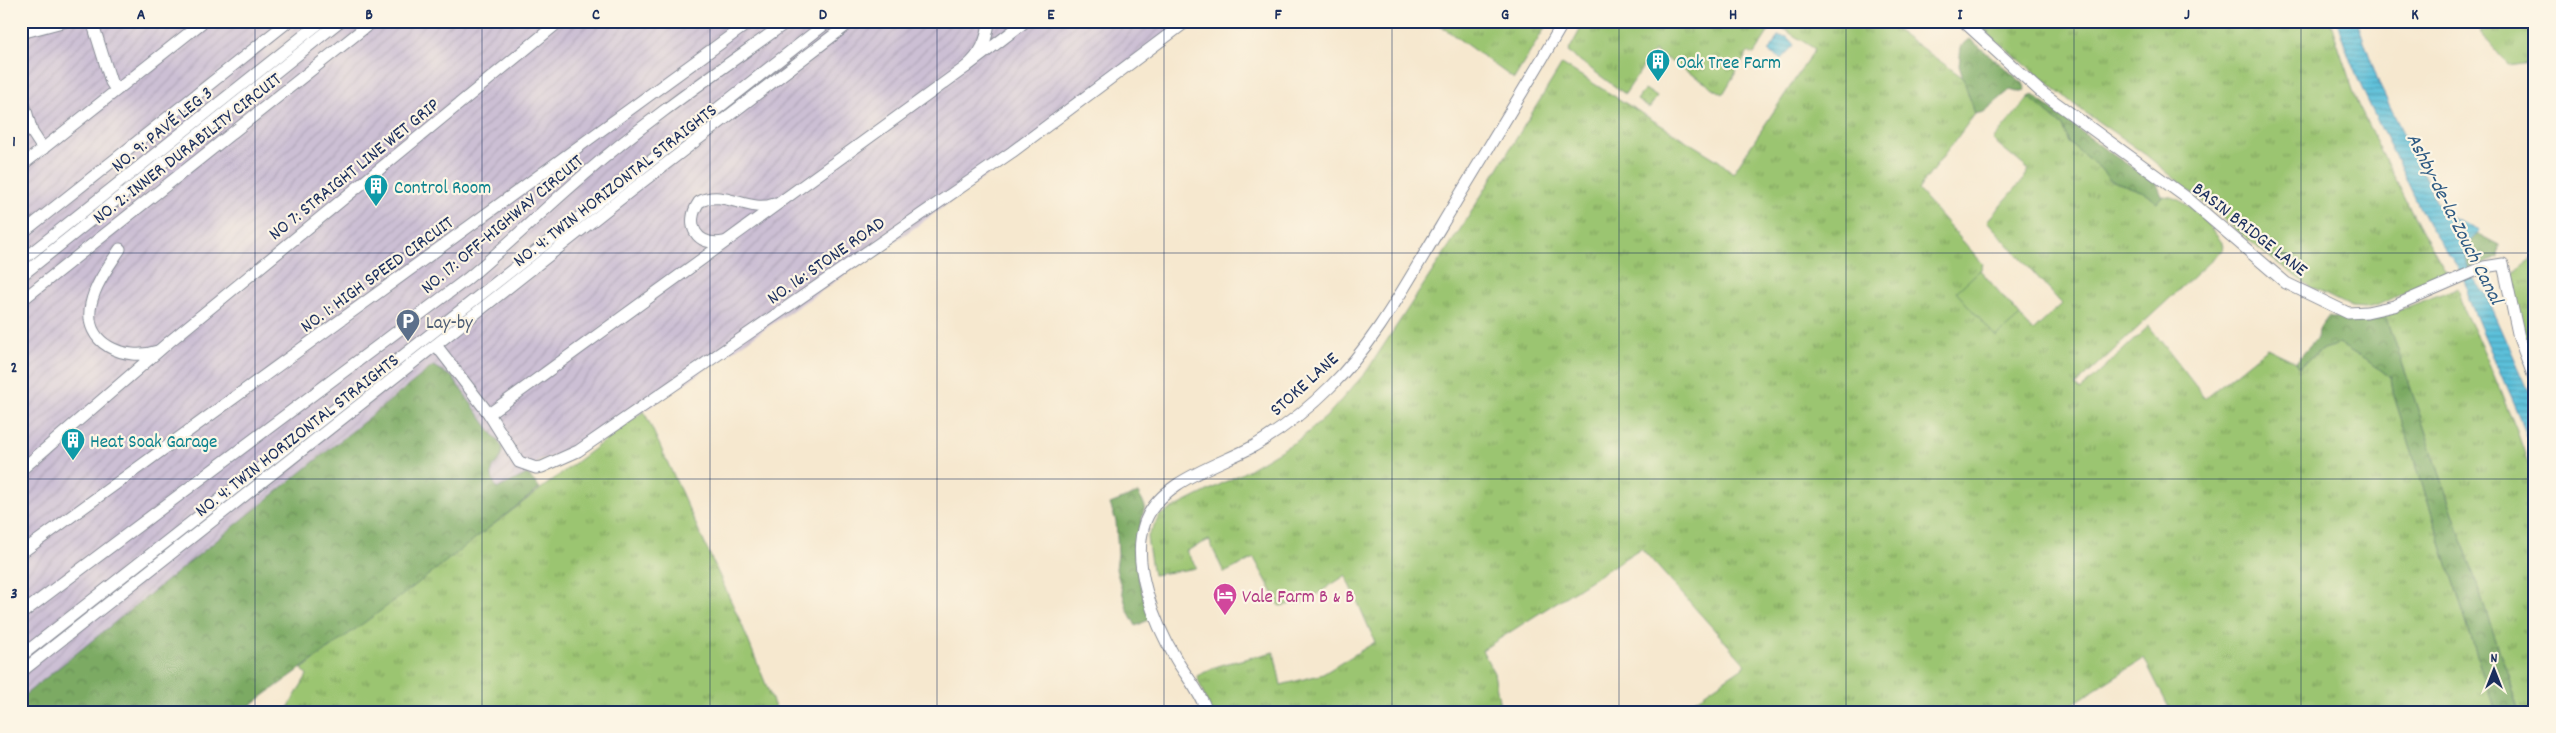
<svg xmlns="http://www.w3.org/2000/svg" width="2556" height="733" font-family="Dekko,sans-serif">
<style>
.industrial{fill:url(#industrial-furrows)}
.grass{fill:url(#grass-tufts);stroke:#5b7a68}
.forest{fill:url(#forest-crowns);stroke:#4c6c60}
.park{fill:url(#park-dots);stroke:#5b7a68}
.pitch{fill:#9bc571;stroke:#5b7a68}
.water{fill:url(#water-rules);stroke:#3c789c}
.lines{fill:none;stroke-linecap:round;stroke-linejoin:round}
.minor-casing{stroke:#888c96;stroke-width:13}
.minor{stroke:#fff;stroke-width:11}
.grid{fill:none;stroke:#1b2f5e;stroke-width:1;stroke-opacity:0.55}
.labels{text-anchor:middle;stroke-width:4.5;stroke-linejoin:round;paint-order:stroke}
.culture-label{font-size:19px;fill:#0d838f;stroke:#fcf5e5;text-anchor:start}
.street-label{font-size:19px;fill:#1b2f5e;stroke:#fcf5e5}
.service-label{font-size:19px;fill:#4e5e75;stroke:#fcf5e5;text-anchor:start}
.hotel-label{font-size:19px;fill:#b23c85;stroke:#fcf5e5;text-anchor:start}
.water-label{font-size:20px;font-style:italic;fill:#2e5a83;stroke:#fcf5e5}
.neatline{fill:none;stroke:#1b2f5e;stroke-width:2}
.grid-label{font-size:16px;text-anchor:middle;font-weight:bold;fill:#1b2f5e}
</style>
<defs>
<pattern id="industrial-furrows" width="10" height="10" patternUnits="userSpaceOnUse" patternTransform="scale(1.25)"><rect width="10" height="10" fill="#ccbfd4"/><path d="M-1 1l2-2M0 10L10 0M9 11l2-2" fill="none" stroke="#afa4b8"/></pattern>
<pattern id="grass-tufts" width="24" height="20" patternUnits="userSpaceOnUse" patternTransform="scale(1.25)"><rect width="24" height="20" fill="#9bc571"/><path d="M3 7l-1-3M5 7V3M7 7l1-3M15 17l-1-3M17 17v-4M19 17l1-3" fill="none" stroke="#7ea060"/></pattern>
<pattern id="forest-crowns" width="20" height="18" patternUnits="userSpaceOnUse" patternTransform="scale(1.25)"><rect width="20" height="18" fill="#7caa63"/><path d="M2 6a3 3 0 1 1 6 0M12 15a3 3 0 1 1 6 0" fill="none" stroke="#658b55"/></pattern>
<pattern id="park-dots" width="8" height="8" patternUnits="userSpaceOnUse" patternTransform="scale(1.25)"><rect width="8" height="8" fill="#9bc571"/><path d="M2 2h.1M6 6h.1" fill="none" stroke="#7ea060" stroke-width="1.8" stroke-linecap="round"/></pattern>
<pattern id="water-rules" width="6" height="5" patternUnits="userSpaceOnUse" patternTransform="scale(1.25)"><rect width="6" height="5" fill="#5cc0da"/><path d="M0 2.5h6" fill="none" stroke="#4b9cb4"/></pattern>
</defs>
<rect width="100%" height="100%" fill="#fcf5e5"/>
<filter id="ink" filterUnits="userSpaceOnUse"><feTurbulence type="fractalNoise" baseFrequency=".02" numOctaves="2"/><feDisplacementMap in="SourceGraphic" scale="10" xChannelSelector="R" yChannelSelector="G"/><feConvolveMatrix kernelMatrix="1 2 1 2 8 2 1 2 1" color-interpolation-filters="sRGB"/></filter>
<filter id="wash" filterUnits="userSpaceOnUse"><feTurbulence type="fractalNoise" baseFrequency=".0096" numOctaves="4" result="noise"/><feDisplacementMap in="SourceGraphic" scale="20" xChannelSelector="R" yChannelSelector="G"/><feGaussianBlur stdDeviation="1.12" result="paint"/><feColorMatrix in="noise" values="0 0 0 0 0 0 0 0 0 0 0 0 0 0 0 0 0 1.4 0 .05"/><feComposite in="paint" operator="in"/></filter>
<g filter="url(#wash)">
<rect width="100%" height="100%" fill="#f6e8cf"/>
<path class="industrial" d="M21 21H1199L1123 73 1025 148 910 231 644 411 557 455 540 460 527 474 497 489 491 478V472L502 453V447L432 366 21 698Z"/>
<g class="grass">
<path d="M1434 21H1549L1514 79Z"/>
<path d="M1585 21H1884L1965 79 1975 114 1918 190 1983 264 1980 271 2033 331 2062 304 1987 221 2023 180 2029 170 1993 140 2029 97 2063 126 2069 143 2100 168 2110 180 2144 192 2157 202 2162 196C2188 196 2209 226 2224 245L2223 249 2075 386 2080 390 2149 326 2205 398 2267 348 2296 362 2299 367 2323 349 2339 344 2377 367 2391 378 2394 396 2495 712H2171L2144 658 2060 712H1677L1746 665 1641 548 1482 650 1494 673 1501 712H1210L1197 676 1220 665 1274 652 1281 685 1323 674 1375 642 1346 575 1305 602 1280 606 1254 558 1224 573 1209 540 1186 551 1197 568 1153 575 1147 538 1160 515 1241 474 1300 439 1326 417 1366 372 1467 219 1562 64 1719 161 1733 173 1815 49 1774 23 1754 54 1748 52 1723 94 1654 51 1625 94 1568 52Z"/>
<path d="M1972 21H2330L2358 105 2418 224 2447 273 2378 305 2366 308 2351 307 2314 289 2268 256 2146 155 2076 106Z"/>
<path d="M2534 25 2529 62 2508 65 2480 32Z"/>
<path d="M2535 257V367C2529 354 2508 289 2513 277 2517 268 2526 262 2535 257Z"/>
<path d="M2457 288 2464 311 2485 354 2517 431 2535 483V712H2520L2386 315Z"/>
<path d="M644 411 742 625 777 712H289L288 708 307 675 302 669Z"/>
</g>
<g class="forest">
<path d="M1970 39 2023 83 2026 90 2017 92 2010 90 1984 112 1975 114 1959 66 1961 46Z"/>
<path d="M2033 95 2106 150 2157 184 2162 196 2157 202 2144 192 2110 180 2100 168 2069 143 2063 126 2029 97Z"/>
<path d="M2478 234 2499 245 2498 258 2469 269 2466 262 2468 243Z"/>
<path d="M2386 315 2520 712H2495L2394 396 2391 378 2377 367 2339 344 2323 349 2299 367 2296 362 2317 338 2318 330 2328 316 2366 323Z"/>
<path d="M433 366 452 377 502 447C504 468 482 461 497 489L527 474 540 488 408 591 248 707 236 712H21V698Z"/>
<path d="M1138 493 1145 506 1137 540 1138 577 1150 619 1136 626 1127 609 1116 569 1118 554 1116 521 1110 504Z"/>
</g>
<path class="park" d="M1645 89 1657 97 1649 108 1637 100Z"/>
<path class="pitch" d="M1980 270 2020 316 1996 337 1956 292Z"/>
<g class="water">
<path d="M2337 21H2357L2380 86 2438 205 2450 217 2479 230C2477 236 2470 238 2468 245 2461 265 2474 280 2486 294L2535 405V454L2469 300C2464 266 2444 252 2428 224 2417 204 2408 182 2398 162 2375 116 2351 71 2337 21Z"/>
<path d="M1778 36 1787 37 1794 45 1781 59 1769 52Z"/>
</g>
</g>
<g filter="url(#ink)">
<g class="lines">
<defs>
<g id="minor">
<path d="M92 21 111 82 116 90"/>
<path d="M989 21C987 41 981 54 966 67L1026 21"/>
<path d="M1963 21 2041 92 2187 198 2286 283 2348 313 2367 312 2394 306 2484 267 2503 264 2519 338 2535 380"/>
<path d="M21 33 66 21"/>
<path d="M21 93 32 132 43 149"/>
<path d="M21 166 204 21"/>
<path d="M21 234 289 21"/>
<path d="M724 242C696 247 684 224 699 202 724 188 749 214 774 204"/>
<path d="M120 249C109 266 95 284 91 304 82 344 125 362 158 351"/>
<path d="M21 261 322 21"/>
<path d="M21 276 340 21"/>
<path d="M21 301 373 21"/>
<path d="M436 345 489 414 519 462 536 468 542 467 578 451 1012 152 1187 21"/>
<path d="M489 414 966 67"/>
<path d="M21 470 169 342 560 21"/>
<path d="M21 553 751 21"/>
<path d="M21 614 467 279C507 246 544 209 584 175 648 119 719 71 788 21"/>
<path d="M21 656 829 21"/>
<path d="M21 672 628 193 852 21"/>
<path d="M1207 712C1200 691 1187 678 1176 659 1155 624 1130 564 1145 522 1161 480 1218 466 1254 446 1281 430 1308 409 1330 387 1376 342 1407 282 1440 228 1481 159 1524 91 1564 21"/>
</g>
</defs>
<use href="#minor" class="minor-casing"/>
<use href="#minor" class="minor"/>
</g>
</g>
<path class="grid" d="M255 21V712M482 21V712M710 21V712M937 21V712M1164 21V712M1392 21V712M1619 21V712M1846 21V712M2074 21V712M2301 21V712M21 253H2535M21 479H2535"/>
<defs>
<symbol id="building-pin" viewBox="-11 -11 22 30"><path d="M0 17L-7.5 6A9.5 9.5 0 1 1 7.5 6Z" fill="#0f9aa8" stroke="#fcf5e5"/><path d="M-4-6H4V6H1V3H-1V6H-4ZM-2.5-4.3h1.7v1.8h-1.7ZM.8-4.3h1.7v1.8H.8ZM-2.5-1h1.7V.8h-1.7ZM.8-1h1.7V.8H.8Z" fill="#fff"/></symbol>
<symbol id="parking-pin" viewBox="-11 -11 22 30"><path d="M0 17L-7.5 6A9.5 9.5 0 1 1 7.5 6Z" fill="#5c6f8a" stroke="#fcf5e5"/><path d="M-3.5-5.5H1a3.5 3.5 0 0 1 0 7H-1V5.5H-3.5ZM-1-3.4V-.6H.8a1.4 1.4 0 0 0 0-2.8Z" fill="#fff"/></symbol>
<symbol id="hotel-pin" viewBox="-11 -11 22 30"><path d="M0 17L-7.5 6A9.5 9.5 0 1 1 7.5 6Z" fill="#d1479c" stroke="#fcf5e5"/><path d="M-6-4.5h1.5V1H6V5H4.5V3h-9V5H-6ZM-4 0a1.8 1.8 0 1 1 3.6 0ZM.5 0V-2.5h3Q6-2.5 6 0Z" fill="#fff"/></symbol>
</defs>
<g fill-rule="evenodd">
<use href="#building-pin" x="1644" y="47" width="28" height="38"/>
<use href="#building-pin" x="362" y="172" width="28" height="38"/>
<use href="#parking-pin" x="394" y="307" width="28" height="38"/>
<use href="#building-pin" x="59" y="426" width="28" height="38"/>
<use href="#hotel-pin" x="1211" y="581" width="28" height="38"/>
</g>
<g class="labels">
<g class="culture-label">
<text x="1676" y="68">Oak Tree Farm</text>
<text x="394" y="193">Control Room</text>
<text x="90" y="447">Heat Soak Garage</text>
</g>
<g class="street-label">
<text transform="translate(161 128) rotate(-39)" y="7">NO. 9: PAVÉ LEG 3</text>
<text transform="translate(186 147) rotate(-38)" y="7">NO. 2: INNER DURABILITY CIRCUIT</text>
<text transform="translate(353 168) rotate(-39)" y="7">NO 7: STRAIGHT LINE WET GRIP</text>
<text transform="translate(614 184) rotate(-38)" y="7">NO. 4: TWIN HORIZONTAL STRAIGHTS</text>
<text transform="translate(501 223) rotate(-40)" y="7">NO. 17: OFF-HIGHWAY CIRCUIT</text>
<text transform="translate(2251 228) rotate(38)" y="7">BASIN BRIDGE LANE</text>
<text transform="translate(825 259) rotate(-35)" y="7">NO. 16: STONE ROAD</text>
<text transform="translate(376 273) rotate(-36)" y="7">NO. 1: HIGH SPEED CIRCUIT</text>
<text transform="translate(1303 383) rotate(-42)" y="7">STOKE LANE</text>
<text transform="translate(296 434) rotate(-38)" y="7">NO. 4: TWIN HORIZONTAL STRAIGHTS</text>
</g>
<g class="service-label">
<text x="426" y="328">Lay-by</text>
</g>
<g class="hotel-label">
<text x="1242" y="602">Vale Farm B &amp; B</text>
</g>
<g class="water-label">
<text transform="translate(2456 218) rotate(63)" y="7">Ashby-de-la-Zouch Canal</text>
</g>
</g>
<rect width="2556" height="733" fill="none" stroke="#fcf5e5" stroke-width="55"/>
<g transform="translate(2494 670)" stroke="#fcf5e5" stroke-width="4" paint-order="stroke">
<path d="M0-4L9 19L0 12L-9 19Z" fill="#1b2f5e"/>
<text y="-8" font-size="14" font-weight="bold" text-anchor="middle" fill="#1b2f5e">N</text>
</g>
<rect x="28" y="28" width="2500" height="678" class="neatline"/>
<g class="grid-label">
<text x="141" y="19">A</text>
<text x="369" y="19">B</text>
<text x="596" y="19">C</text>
<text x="823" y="19">D</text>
<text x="1051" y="19">E</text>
<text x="1278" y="19">F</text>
<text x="1505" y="19">G</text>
<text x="1733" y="19">H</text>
<text x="1960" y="19">I</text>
<text x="2187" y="19">J</text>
<text x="2415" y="19">K</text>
<text x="14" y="146">1</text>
<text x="14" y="372">2</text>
<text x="14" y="598">3</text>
</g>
</svg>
